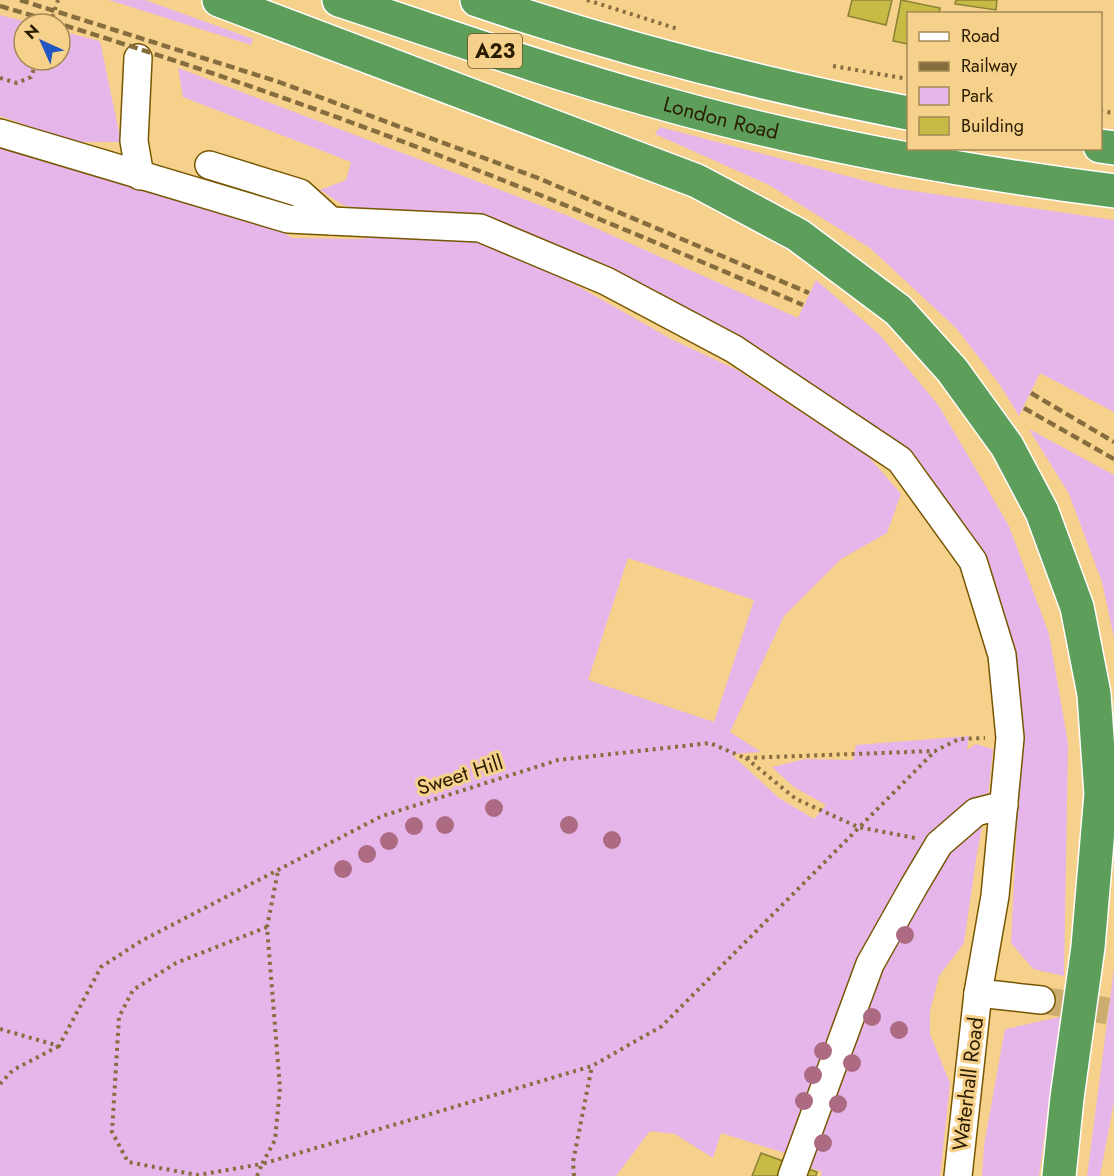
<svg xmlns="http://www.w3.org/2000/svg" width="1114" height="1176" font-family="Jost,sans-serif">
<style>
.green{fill:#e6b6eb;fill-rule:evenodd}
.building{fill:#c7ba45;stroke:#8a8236;stroke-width:1.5}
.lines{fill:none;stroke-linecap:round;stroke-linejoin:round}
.minor-tunnel{stroke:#cdad6f;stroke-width:27;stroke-dasharray:27 14;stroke-linecap:butt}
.minor-casing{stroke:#775601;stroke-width:30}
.highway-casing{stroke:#fff;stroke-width:36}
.path{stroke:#866e3f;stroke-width:4;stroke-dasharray:3 4.5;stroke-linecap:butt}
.minor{stroke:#fff;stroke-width:27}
.highway{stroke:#5d9e5a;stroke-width:33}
.rail{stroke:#866d3e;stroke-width:4.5;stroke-dasharray:9 4.5;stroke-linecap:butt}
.path-bridge{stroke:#866e3f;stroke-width:4;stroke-dasharray:3 4.5;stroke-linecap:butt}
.tree{fill:#ac6b82}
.labels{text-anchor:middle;stroke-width:6;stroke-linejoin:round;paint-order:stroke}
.shield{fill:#f6d18b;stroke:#67522a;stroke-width:1.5}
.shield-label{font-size:20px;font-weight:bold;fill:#2a1c00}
.street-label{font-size:21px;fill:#2a1c00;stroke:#f6d18b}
</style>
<rect width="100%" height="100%" fill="#f6d18b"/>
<g class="green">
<path d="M109 0H145L253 39 251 45Z"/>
<path d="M0 15 35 24H24V60H60V31L100 41 121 142H74L0 116Z"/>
<path d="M178 68 566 215 798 318 816 280 880 335 939 406 1009 526 1049 634 1068 743 1064 976 1033 969 1011 943 1022 720 1010 636 905 454 726 329 646 287 473 214 374 213 343 205 320 190 346 180 351 162 183 97Z"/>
<path d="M660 127 893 188 1114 220V412L1040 373 1019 416 1000 385 956 328 870 248 769 185 655 134Z"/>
<path d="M0 143 281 231 292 238 356 239 422 234 480 240 530 259 671 339 737 370 868 456 901 494 887 533 841 559 784 616 730 732 761 752 731 754 779 798 814 819 826 805 794 787 772 767 805 759 853 760 856 745 969 736 967 750 976 744 993 749 988 797 977 853 964 943 939 976 930 1011V1034L950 1083 940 1176H821L822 1172 808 1167 904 880 867 941 788 1154 721 1133 713 1158 675 1134 650 1131 616 1176H0ZM628 558 754 600 714 722 588 680Z"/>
<path d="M1029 429 1114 475V638L1102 582 1069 494Z"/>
<path d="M1114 969V1102L1100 1176H1087Z"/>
<path d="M1060 1017 1039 1176H982L984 1145 1005 1029Z"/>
</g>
<g class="building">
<path d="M852 0H892L886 25 848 16Z"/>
<path d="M901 0 940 8 939 14H908V44L893 41Z"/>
<path d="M956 0H997L996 10 955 4Z"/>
<path d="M761 1153 783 1161 777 1176H752Z"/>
<path d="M803 1167 817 1172 816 1176H800Z"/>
</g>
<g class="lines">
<path class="minor-tunnel" d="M1041 1000 1114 1012"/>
<defs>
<g id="minor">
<path d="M138 58 134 141 140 176"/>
<path d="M0 133 288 219 480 228 606 281 734 349 900 460 973 561 1002 655 1010 738 995 896 978 993 958 1176"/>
<path d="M209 165 300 193 331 221"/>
<path d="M978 993 1041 1000"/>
<path d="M792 1176 870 964 914 886 939 844 976 812 1004 805"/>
</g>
<g id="highway">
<path d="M219 0 697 181 798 235 898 310 952 370 1007 446 1042 512 1077 607 1094 694 1101 794 1088 947 1067 1098 1059 1176"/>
<path id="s1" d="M339 0C443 34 546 71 651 100 802 143 958 171 1114 191"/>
<path d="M477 0C618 48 763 85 908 113"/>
<path d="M1100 146 1114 148"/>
</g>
</defs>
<use href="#minor" class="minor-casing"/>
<use href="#highway" class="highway-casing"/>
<g class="path">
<path d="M587 0 678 29"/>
<path d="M833 66 908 79"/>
<path d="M0 78 17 83 31 77 37 60"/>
<path d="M1100 111 1114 113"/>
<path d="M746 758 796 799 858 827 915 838"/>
<path d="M267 927 176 963 133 990 119 1017 112 1132 128 1162 197 1175 262 1164 275 1140 280 1088 267 927 278 871"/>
<path d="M0 1029 59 1046 101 967 141 941 382 816 558 760 710 743 745 758 935 751 959 739 985 738"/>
<path d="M0 1084 13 1070 59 1046"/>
<path d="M257 1176 262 1164 592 1066 662 1026 934 752"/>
<path d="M574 1176 573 1162 592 1066"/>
</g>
<use href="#minor" class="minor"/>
<use href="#highway" class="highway"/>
<g class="rail">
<path d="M20 0 279 82 538 178 809 293"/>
<path d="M0 6C181 59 360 123 535 193 625 229 714 267 803 305"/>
<path d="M1031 393 1114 442"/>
<path d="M1024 408 1114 459"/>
</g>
<path class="path-bridge" d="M50 24 58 0"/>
</g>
<g class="tree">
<circle cx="494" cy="808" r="9"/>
<circle cx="445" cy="825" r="9"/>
<circle cx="569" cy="825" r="9"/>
<circle cx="414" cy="826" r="9"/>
<circle cx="612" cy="840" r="9"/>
<circle cx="389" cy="841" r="9"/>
<circle cx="367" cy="854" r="9"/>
<circle cx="343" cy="869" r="9"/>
<circle cx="905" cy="935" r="9"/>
<circle cx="872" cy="1017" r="9"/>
<circle cx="899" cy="1030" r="9"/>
<circle cx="823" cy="1051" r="9"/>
<circle cx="852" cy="1063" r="9"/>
<circle cx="813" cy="1075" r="9"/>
<circle cx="804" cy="1101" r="9"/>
<circle cx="838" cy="1104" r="9"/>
<circle cx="823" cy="1143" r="9"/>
</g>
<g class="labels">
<rect class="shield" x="468" y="34" width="54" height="34" rx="4.5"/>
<g class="shield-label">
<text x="495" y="58">A23</text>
</g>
<g class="street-label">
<text dy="7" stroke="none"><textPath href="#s1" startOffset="400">London Road</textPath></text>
<text transform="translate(460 775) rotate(-18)" y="7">Sweet Hill</text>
<text transform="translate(968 1084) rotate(-83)" y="7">Waterhall Road</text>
</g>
</g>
<rect x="907" y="12" width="195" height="138" fill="#f6d18b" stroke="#a48953" stroke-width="1.5"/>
<rect x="919" y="32" width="30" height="9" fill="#ffffff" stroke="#a48953" stroke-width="1.5"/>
<text x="961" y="42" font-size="18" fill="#2a1c00">Road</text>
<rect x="919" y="62" width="30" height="9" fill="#866d3e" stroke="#a48953" stroke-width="1.5"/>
<text x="961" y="72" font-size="18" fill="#2a1c00">Railway</text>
<rect x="919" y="87" width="30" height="18" fill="#e6b6eb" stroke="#a48953" stroke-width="1.5"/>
<text x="961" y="102" font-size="18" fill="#2a1c00">Park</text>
<rect x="919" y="117" width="30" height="18" fill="#c7ba45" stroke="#a48953" stroke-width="1.5"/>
<text x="961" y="132" font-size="18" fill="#2a1c00">Building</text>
<g transform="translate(42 42) rotate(315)"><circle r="28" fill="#f6d18b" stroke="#a48953" stroke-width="1.5"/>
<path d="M0-4.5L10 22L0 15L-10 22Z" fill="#2355c2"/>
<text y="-9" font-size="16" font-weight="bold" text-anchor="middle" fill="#2a1c00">N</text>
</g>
</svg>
